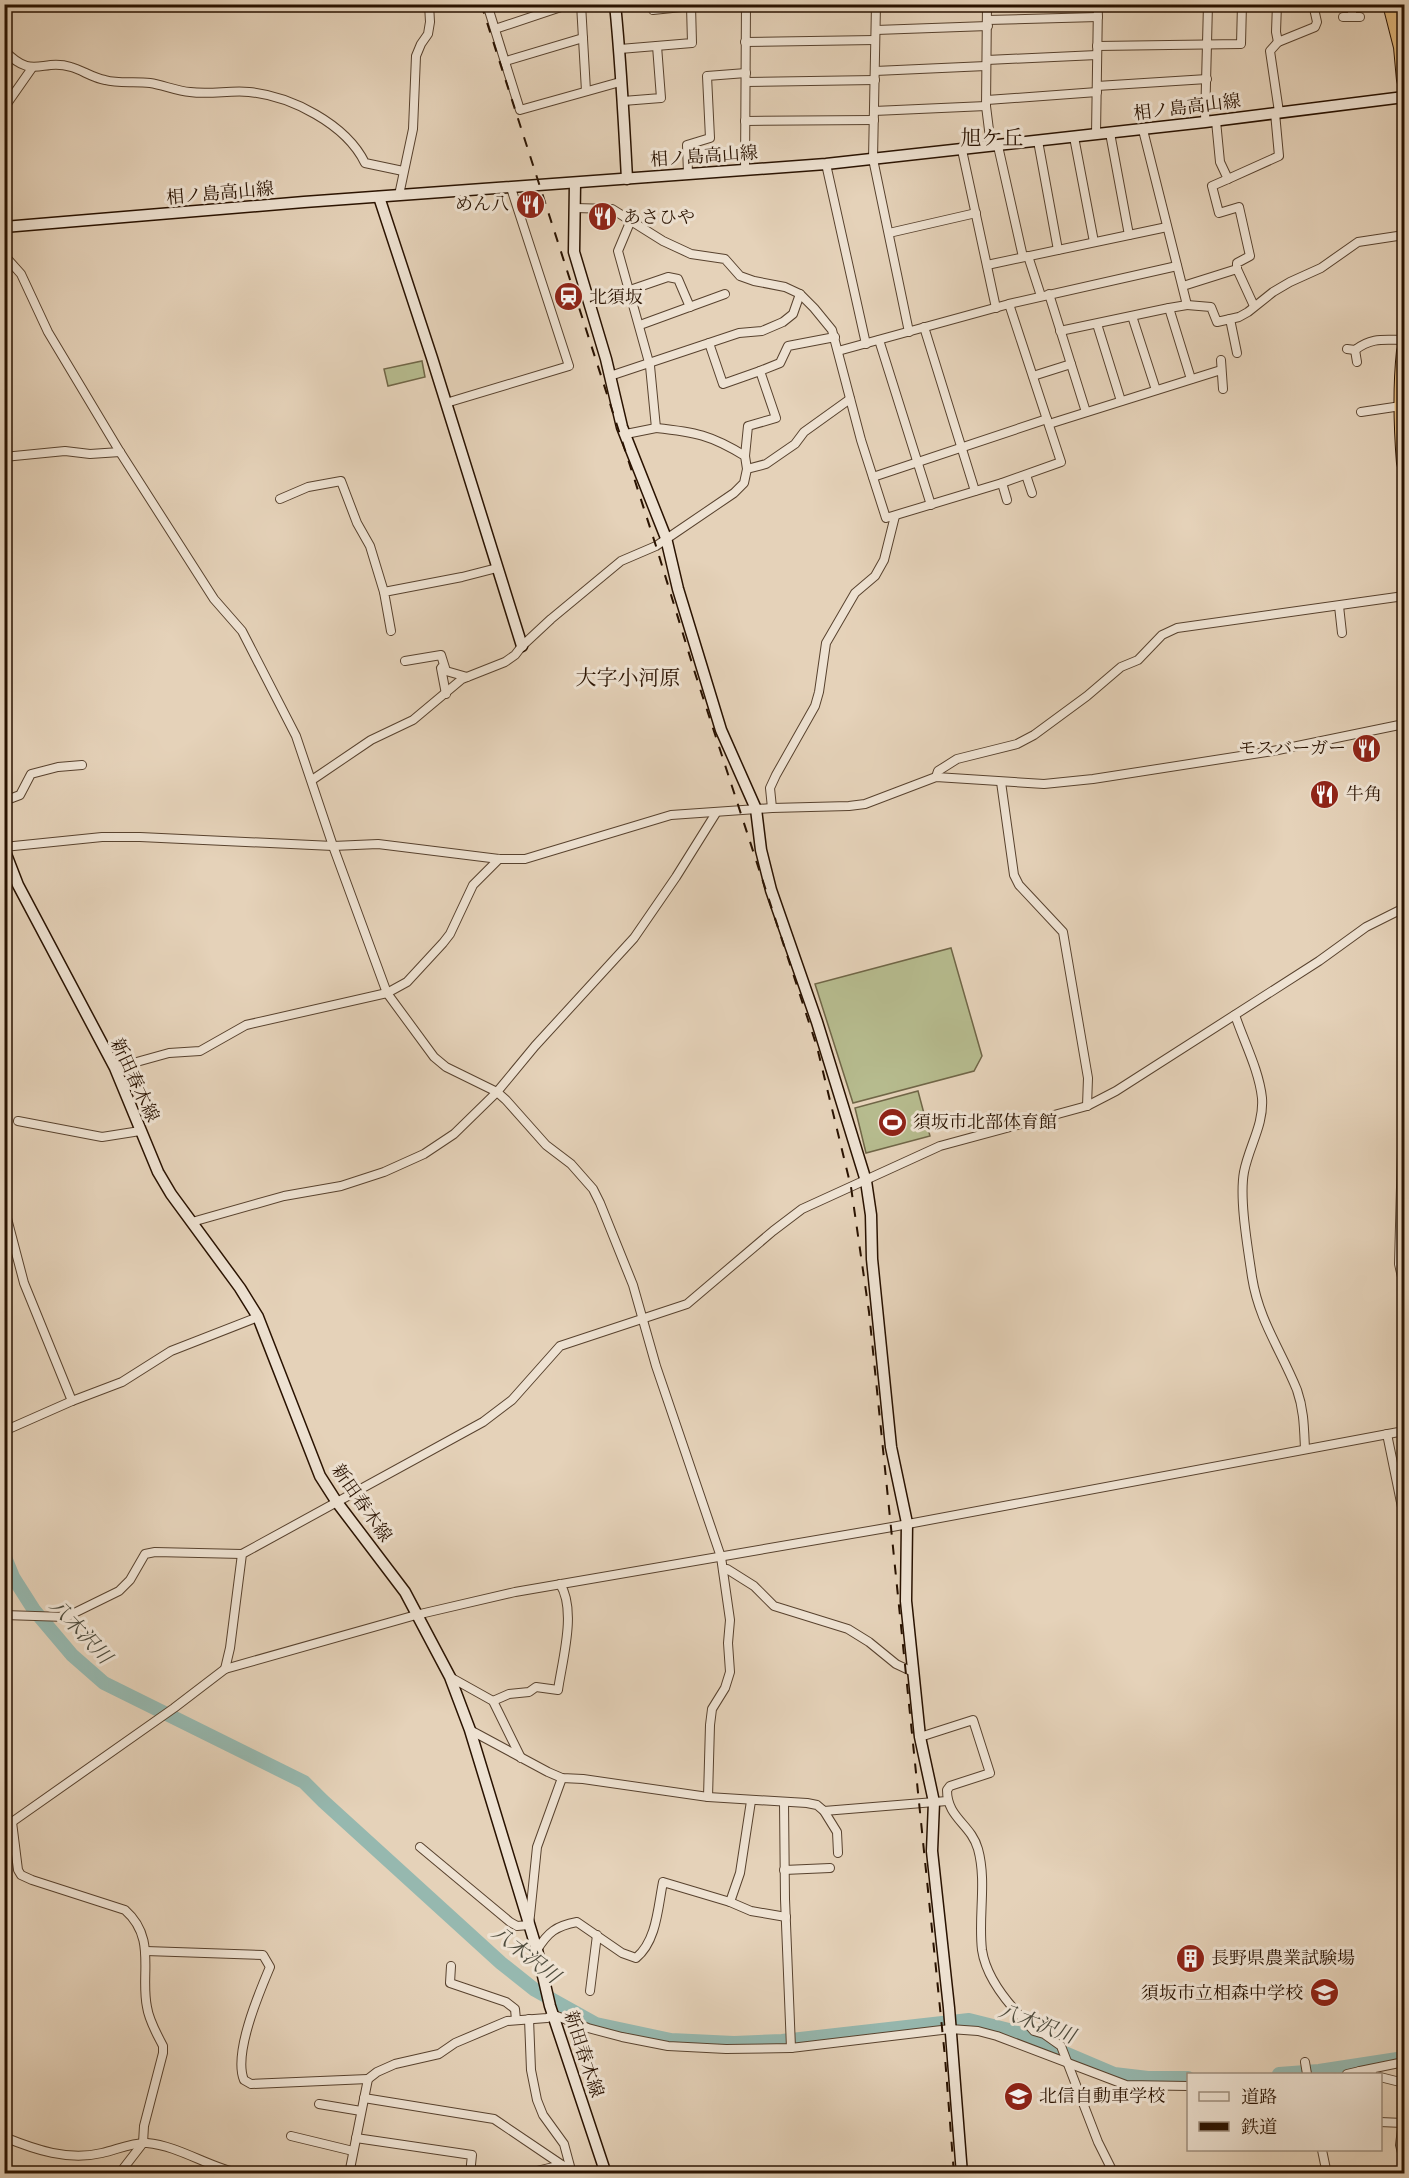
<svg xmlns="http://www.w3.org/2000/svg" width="1409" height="2178" font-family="'IM FELL DW Pica','Noto Serif JP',serif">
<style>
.garden{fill:#b6bb8e;stroke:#706647;stroke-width:1.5}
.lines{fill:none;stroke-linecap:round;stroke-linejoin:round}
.river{stroke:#96b8af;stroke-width:14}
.street-casing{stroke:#58422e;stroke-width:10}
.secondary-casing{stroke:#291200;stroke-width:13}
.highway-casing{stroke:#291200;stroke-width:16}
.street{stroke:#eee2d2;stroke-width:8}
.secondary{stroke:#eee2d2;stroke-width:10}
.highway{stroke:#e2b97c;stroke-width:14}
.rail{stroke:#291200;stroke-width:2;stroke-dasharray:10 10;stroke-linecap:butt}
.labels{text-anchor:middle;stroke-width:6;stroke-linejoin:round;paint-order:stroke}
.street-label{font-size:18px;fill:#291200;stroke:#eee2d2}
.poi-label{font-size:18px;fill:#291200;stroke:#eee2d2;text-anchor:start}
.water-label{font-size:20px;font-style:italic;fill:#4f4c3d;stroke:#eee2d2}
.quarter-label{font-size:21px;fill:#291200;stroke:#eee2d2}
</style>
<rect width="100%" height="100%" fill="#e5d2b9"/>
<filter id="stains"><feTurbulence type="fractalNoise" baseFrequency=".00333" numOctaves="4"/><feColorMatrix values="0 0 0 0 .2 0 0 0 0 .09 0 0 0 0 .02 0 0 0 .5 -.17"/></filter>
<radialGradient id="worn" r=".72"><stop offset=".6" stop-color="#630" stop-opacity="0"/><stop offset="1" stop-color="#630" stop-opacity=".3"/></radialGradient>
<g class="garden">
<path d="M422 361 425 377 388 386 384 369Z"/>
<path d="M951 948 982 1056 974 1071 853 1103 815 984Z"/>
<path d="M918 1091 930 1136 866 1153 855 1108Z"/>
</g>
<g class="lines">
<g class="river">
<path d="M4 1555 13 1577 34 1610 72 1655 104 1683 304 1782 323 1801 501 1963 535 1990 596 2024 671 2040 734 2043 782 2041 969 2020 1013 2031 1114 2074 1148 2078H1188"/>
<path d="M1279 2074 1319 2071 1404 2058"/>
</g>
<defs>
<g id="street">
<path d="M487 4 520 110 620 82"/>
<path d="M581 4 586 91"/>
<path d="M652 4 653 10 691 6V4"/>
<path d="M876 4 873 159 909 332"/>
<path d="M987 4 986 106 991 146"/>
<path d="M1277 4 1276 32 1278 42"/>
<path d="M1352 4V17"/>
<path d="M1098 5 1144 4"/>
<path d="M1343 17H1360"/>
<path d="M987 20 1098 17"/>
<path d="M495 29 570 4"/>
<path d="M876 30 988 26"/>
<path d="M745 42 875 40"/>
<path d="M1097 46 1241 44 1242 4"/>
<path d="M620 49 692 43 691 6"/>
<path d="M4 50C33 81 41 58 71 67 82 70 93 78 105 80 119 84 135 81 150 83 163 85 177 91 190 92 210 95 230 90 249 92 291 96 346 124 365 163L403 171"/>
<path d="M987 60 1097 55"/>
<path d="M506 61 583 38"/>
<path d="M875 71 986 66"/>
<path d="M746 82 875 80"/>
<path d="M1097 86 1207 79"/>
<path d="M987 100 1097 92"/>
<path d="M623 101 661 98 657 46"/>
<path d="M4 108 32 68"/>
<path d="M874 111 986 106"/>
<path d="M1279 112 1270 51 1278 42 1315 27 1317 22 1313 4"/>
<path d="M745 121 874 120"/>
<path d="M1216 121 1220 162 1228 179 1212 186 1219 213 1239 207 1250 256 1237 263V269"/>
<path d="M1205 122 1208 4"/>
<path d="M1143 130 1187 305 1169 308 1191 379"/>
<path d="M1110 133 1129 235"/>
<path d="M1096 134 1098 4"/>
<path d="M1074 137 1094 242"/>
<path d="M1038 141 1058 250"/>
<path d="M998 146 1023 257"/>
<path d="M962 150 996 308"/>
<path d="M826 164 866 344"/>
<path d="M745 170 746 4"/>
<path d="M688 174 687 145 710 138 707 76 746 73"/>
<path d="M1228 179 1279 156 1275 113"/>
<path d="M399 195 413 129 416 56 421 44 428 34 430 22 429 4"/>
<path d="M575 208 612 209 663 241 691 254 725 259 740 276 754 281 785 287 800 294 814 308 832 330 861 440 886 518 1002 483 1061 462 1009 304"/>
<path d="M889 233 976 213"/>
<path d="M4 255 21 274 48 332 120 452 214 599 242 631 296 736 333 846 387 993 434 1057 446 1067 497 1092 506 1100 546 1145 571 1164 593 1189 600 1203 633 1285 656 1366 721 1557 730 1620 728 1643 730 1672 725 1688 712 1709 710 1725 708 1797"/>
<path d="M1028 256 1041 296"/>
<path d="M987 265 1167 227"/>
<path d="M1183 286 1237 269 1254 306"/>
<path d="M630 290 668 277 678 279 690 307"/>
<path d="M1049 294 1086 412"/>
<path d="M1187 305 1211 307 1217 322 1239 317 1248 312 1273 292 1290 282 1321 268 1358 242 1404 235"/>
<path d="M1132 316 1156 390"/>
<path d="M1230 319 1237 353"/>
<path d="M1097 324 1121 401"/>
<path d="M640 325 725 294"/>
<path d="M924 327 975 491"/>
<path d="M1060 331 1169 308"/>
<path d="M879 340 931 505"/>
<path d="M1347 349 1355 350C1372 337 1384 340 1404 340"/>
<path d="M1355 350 1357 362"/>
<path d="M838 351 1009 304 1177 266"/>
<path d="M1221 360 1223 389"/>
<path d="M760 371 723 384 709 343 739 333 762 331 783 322 793 314 800 294"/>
<path d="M610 376 709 343"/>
<path d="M1033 376 1071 364"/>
<path d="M446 403 569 366 511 188"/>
<path d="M1361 412 1401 406"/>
<path d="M1049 424 1221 370"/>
<path d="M656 428C695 432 711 435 745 456L747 469"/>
<path d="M626 434 656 428 650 366 618 251 631 220"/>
<path d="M745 456 748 426 776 418 760 371 780 363 788 346 835 337"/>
<path d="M4 457 65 451 90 454 120 452"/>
<path d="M1026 475 1032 493"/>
<path d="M873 477 1047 419"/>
<path d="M1002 483 1007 500"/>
<path d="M280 499 308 487 341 481 357 523 370 546 384 592"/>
<path d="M1339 606 1342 633"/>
<path d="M391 631 384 592 462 577 497 568"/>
<path d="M405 661 441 655 446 671 467 677"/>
<path d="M443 666 441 668 446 694"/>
<path d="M936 777 938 771 957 759 1017 744 1034 735 1087 696 1121 667 1138 660 1162 635 1177 628 1404 596"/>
<path d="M312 780 371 740 413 720 462 679 505 662 515 655 522 646 551 619 621 561 656 546 734 493 744 483 747 469 766 464 779 455 795 444 804 432 850 399"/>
<path d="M1001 782 1014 875 1019 885 1063 932 1088 1078 1087 1106"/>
<path d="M4 801 20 795 31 774 58 767 82 765"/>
<path d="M772 808 770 788 776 775 815 706 819 692 826 643 855 593 875 576 884 560 895 516"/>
<path d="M4 847 102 837H140L333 846 378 844 499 859H525L671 815 772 808 849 806 865 804 936 777 1044 784 1093 779 1273 751 1404 724"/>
<path d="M1235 1015C1244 1042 1259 1070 1262 1098 1264 1125 1249 1146 1244 1172 1239 1199 1248 1249 1252 1277 1259 1321 1281 1350 1297 1390 1304 1410 1304 1428 1305 1449"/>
<path d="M115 1068 169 1053 200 1051 246 1025 387 993 407 982 443 943 450 934 473 885 499 859"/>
<path d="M18 1121 102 1137 140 1131"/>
<path d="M1404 1131 1402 1149 1399 1264 1402 1277 1404 1280"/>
<path d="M4 1207 24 1283 72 1401"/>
<path d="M192 1222 284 1196 341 1186 384 1172 424 1154 454 1134 497 1092 535 1046 634 938 676 877 716 813"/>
<path d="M4 1431 72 1401 122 1382 171 1351 258 1317"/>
<path d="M1387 1434 1404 1517"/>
<path d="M723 1570 727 1569 754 1586 774 1606 848 1629 869 1642 896 1664 913 1672"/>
<path d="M4 1615 66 1617 119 1591 130 1580 145 1554 155 1552 242 1554"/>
<path d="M225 1669 230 1648 242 1554 483 1422 512 1400 560 1346 687 1304 773 1231 802 1209 940 1146 1087 1106 1116 1091 1319 961 1366 927 1404 908"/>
<path d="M450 1677 493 1701 521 1758"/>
<path d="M493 1701 509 1694 529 1692 536 1687 558 1690C562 1661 577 1610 560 1584"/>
<path d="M470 1730 548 1772 562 1778 583 1779 708 1797 807 1803 817 1805 824 1811 947 1801"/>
<path d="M920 1737 973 1720 990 1773 950 1786 947 1790C947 1818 971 1824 978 1849 987 1882 978 1916 982 1950 986 1977 1008 2004 1027 2023L1034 2031 1044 2034 1061 2046 1098 2142 1114 2174"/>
<path d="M784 1803 785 1899 791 2048"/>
<path d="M824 1811 837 1832 838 1853"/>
<path d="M12 1822 18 1870 21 1875 32 1880 125 1910C157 1938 140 1974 147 2007 149 2021 157 2034 163 2046V2053L144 2126 143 2143 119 2174"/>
<path d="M4 1824 12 1822 174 1708 225 1669 416 1615 515 1592 892 1527 1404 1431"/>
<path d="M420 1847 510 1922 517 1926 529 1925 537 1847 562 1778"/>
<path d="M784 1870 830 1868"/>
<path d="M1404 1892V1930"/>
<path d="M730 1902 740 1873 751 1801"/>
<path d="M537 1950C548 1932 556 1926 577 1922L622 1953 636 1958C657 1941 658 1906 663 1882L730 1902 751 1911 786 1917"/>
<path d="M146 1951 263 1955 270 1967C259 1993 233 2054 244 2080L251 2084 368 2079"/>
<path d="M451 1966 450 1983 506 2002 515 2009 516 2020"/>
<path d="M590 1991 597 1935"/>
<path d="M529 2019 531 2070 537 2100 543 2115 564 2144 571 2170"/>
<path d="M1305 2062 1307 2074"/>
<path d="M1360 2071 1404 2062"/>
<path d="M1347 2074 1360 2071 1372 2074"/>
<path d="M1380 2077 1404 2083"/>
<path d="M364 2098 494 2119 562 2165"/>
<path d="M319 2104 361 2111"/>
<path d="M1404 2113 1400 2145 1404 2160"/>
<path d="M1380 2122 1403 2123"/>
<path d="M291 2136 353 2151"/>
<path d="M4 2137C36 2150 68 2161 102 2153 116 2150 133 2142 147 2143 180 2146 209 2168 242 2174"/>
<path d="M356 2138 472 2155 470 2174"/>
<path d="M1322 2150 1327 2174"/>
<path d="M349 2174 368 2079 377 2072 395 2064 439 2054 455 2043 507 2021 547 2018 554 2015 588 2028 622 2037 668 2046 726 2049 791 2048 950 2029 978 2031 997 2036 1126 2085 1188 2086"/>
<path d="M524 2174 562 2165 576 2174"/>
<path d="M1404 2174V2173"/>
</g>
<g id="secondary">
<path d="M615 4C621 62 624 121 627 179"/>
<path d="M575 183 574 252 606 359 622 427 666 538 678 589 721 730 756 809 761 850 771 890 817 1022 866 1181 871 1215 872 1259 891 1447 907 1523 906 1601 920 1737 934 1802 932 1851 949 2008 962 2174"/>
<path d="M379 197 432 358 522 646"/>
<path d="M4 227 304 202 826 164 1205 122 1404 97"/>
<path d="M4 849 18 885 115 1068 158 1172 171 1194 240 1288 258 1317 320 1476 336 1501 405 1592 450 1677 470 1730 537 1950 550 2006 606 2174"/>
</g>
<g id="highway">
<path d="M1390 4 1401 47 1404 80"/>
<path d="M1404 351C1400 389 1401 425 1404 463"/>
</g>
</defs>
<use href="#street" class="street-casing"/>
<use href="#secondary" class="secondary-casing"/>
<use href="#highway" class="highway-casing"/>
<use href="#street" class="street"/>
<use href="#secondary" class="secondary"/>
<use href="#highway" class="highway"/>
<path class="rail" d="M481 4 656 546 695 673 817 1047 851 1187 869 1312 945 2057 954 2174"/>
</g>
<defs>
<symbol id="restaurant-disc" viewBox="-11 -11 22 22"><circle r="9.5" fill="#8f2418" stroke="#eee2d2"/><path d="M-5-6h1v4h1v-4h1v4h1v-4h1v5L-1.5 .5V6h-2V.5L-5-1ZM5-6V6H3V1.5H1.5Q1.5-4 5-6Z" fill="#fff"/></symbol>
<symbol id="station-disc" viewBox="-11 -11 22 22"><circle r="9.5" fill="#8f2418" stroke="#eee2d2"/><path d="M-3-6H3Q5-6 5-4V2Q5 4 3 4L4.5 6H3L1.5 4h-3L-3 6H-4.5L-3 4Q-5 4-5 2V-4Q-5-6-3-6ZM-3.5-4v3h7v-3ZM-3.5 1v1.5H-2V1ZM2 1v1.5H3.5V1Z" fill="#fff"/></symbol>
<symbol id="stadium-disc" viewBox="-11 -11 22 22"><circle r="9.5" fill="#8f2418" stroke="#eee2d2"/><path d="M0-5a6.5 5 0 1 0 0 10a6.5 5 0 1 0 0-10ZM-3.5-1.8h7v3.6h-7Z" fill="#fff"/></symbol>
<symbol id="building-disc" viewBox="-11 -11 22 22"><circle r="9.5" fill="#8f2418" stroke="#eee2d2"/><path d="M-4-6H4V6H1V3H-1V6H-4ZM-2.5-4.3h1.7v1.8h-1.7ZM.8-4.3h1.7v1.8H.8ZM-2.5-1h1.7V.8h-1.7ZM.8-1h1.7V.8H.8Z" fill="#fff"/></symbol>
<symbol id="school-disc" viewBox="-11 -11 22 22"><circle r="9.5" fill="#8f2418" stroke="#eee2d2"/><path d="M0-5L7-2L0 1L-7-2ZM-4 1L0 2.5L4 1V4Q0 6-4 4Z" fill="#fff"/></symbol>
</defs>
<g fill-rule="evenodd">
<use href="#restaurant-disc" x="514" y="188" width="33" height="33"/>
<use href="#restaurant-disc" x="586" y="200" width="33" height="33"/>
<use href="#station-disc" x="552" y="280" width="33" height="33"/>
<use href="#restaurant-disc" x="1350" y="732" width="33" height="33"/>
<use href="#restaurant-disc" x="1308" y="778" width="33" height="33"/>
<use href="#stadium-disc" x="876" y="1106" width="33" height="33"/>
<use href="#building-disc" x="1174" y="1942" width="33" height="33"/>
<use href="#school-disc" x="1308" y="1976" width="33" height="33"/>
<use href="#school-disc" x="1002" y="2080" width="33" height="33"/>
</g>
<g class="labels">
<g class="street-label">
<text transform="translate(1187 107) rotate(-7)" y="6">相ノ島高山線</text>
<text transform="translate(704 156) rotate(-4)" y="6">相ノ島高山線</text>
<text transform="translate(220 193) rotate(-5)" y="6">相ノ島高山線</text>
<text transform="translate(135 1080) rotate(65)" y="6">新田春木線</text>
<text transform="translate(362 1503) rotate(55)" y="6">新田春木線</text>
<text transform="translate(584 2054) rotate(72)" y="6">新田春木線</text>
</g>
<g class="poi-label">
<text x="509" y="210" text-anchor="end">めん八</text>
<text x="623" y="223">あさひや</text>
<text x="589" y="303">北須坂</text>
<text x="1346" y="754" text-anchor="end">モスバーガー</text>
<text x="1346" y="800">牛角</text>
<text x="913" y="1128">須坂市北部体育館</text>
<text x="1211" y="1964">長野県農業試験場</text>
<text x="1303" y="1999" text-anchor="end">須坂市立相森中学校</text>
<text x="1039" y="2102">北信自動車学校</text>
</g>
<g class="water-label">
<text transform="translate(81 1631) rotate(47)" y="7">八木沢川</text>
<text transform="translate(526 1954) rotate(38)" y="7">八木沢川</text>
<text transform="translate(1037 2023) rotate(20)" y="7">八木沢川</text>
</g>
<g class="quarter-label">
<text x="992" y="145">旭ケ丘</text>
<text x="628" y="685">大字小河原</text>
</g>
</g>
<rect width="1409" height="2178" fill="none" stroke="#e5d2b9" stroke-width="24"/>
<rect x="6" y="6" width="1397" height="2166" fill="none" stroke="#291200" stroke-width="3"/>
<rect x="12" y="12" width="1385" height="2154" fill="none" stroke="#291200" stroke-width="1.5"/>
<rect x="1187" y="2073" width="195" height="78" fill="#eee2d2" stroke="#9f8f7e" stroke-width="1.5"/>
<rect x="1199" y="2092" width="30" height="9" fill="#eee2d2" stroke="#9f8f7e" stroke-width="1.5"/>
<text x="1241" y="2103" font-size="18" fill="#291200">道路</text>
<rect x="1199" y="2122" width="30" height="9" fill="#291200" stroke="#9f8f7e" stroke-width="1.5"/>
<text x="1241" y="2133" font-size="18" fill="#291200">鉄道</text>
<rect width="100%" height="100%" filter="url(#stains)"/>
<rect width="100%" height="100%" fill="url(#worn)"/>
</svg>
